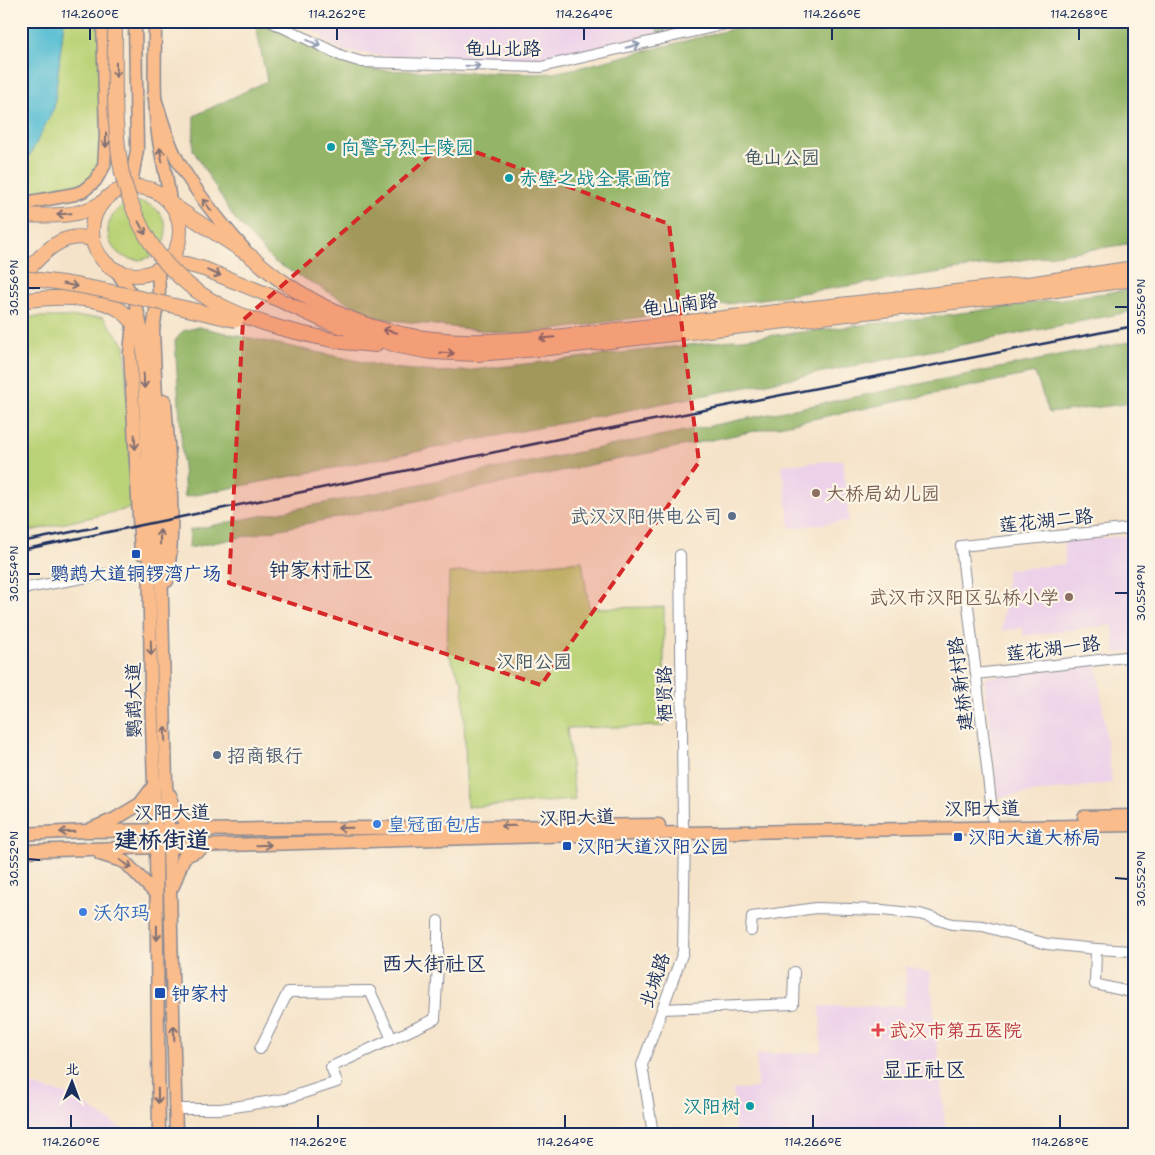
<svg xmlns="http://www.w3.org/2000/svg" width="1155" height="1155" font-family="'Shantell Sans','LXGW WenKai TC',sans-serif">
<style>
.built{fill:#edd1e9}
.green{fill:#bbd378;stroke:#6b816b}
.forest{fill:#94b568;stroke:#587263}
.water{fill:#55bdd3;stroke:#387698}
.lines{fill:none;stroke-linecap:round;stroke-linejoin:round}
.minor-casing{stroke:#888994;stroke-width:12}
.major-casing{stroke:#888994;stroke-width:15}
.highway-casing{stroke:#888994;stroke-width:16}
.minor{stroke:#fff;stroke-width:10}
.major{stroke:#fabc8b;stroke-width:12}
.highway{stroke:#fabc8b;stroke-width:14}
.rail{stroke:#1b2f5e;stroke-width:2.5}
.highway-bridge-casing{stroke:#888994;stroke-width:16;stroke-linecap:butt}
.highway-bridge{stroke:#fabc8b;stroke-width:14}
.oneway{stroke:#8d97ae}
.oneway2{stroke:#7f6e72}
.marked{fill:#d62828;fill-opacity:0.2;stroke:#d62828;stroke-width:4;stroke-dasharray:10 6;stroke-linejoin:round}
.ticks{fill:none;stroke:#1b2f5e;stroke-width:2}
.culture-dot{fill:#0f9aa8;stroke:#fcf5e5;stroke-width:2}
.education-dot{fill:#8d6e63;stroke:#fcf5e5;stroke-width:2}
.service-dot{fill:#5c6f8a;stroke:#fcf5e5;stroke-width:2}
.transit-dot{fill:#1a4fb4;stroke:#fcf5e5;stroke-width:2}
.shop-dot{fill:#3f7fe0;stroke:#fcf5e5;stroke-width:2}
.health-dot{fill:#e0444e;stroke:#fcf5e5;stroke-width:2}
.labels{text-anchor:middle;stroke-width:4.5;stroke-linejoin:round;paint-order:stroke}
.street-label{font-size:19px;fill:#1b2f5e;stroke:#fcf5e5}
.culture-label{font-size:19px;fill:#0d838f;stroke:#fcf5e5;text-anchor:start}
.park-label{font-size:19px;fill:#435864;stroke:#fcf5e5}
.education-label{font-size:19px;fill:#785e54;stroke:#fcf5e5;text-anchor:start}
.service-label{font-size:19px;fill:#4e5e75;stroke:#fcf5e5;text-anchor:end}
.transit-label{font-size:19px;fill:#164399;stroke:#fcf5e5;text-anchor:start}
.shop-label{font-size:19px;fill:#366cbe;stroke:#fcf5e5;text-anchor:start}
.health-label{font-size:19px;fill:#be3a42;stroke:#fcf5e5;text-anchor:start}
.quarter-label{font-size:21px;fill:#1b2f5e;stroke:#fcf5e5}
.district-label{font-size:24px;font-weight:bold;fill:#1b2f5e;stroke:#fcf5e5}
.neatline{fill:none;stroke:#1b2f5e;stroke-width:2}
.ticks-label{font-size:12px;text-anchor:middle;fill:#1b2f5e}
</style>
<rect width="100%" height="100%" fill="#fcf5e5"/>
<filter id="ink" filterUnits="userSpaceOnUse"><feTurbulence type="fractalNoise" baseFrequency=".02" numOctaves="2"/><feDisplacementMap in="SourceGraphic" scale="10" xChannelSelector="R" yChannelSelector="G"/><feConvolveMatrix kernelMatrix="1 2 1 2 8 2 1 2 1" color-interpolation-filters="sRGB"/></filter>
<filter id="wash" filterUnits="userSpaceOnUse"><feTurbulence type="fractalNoise" baseFrequency=".0096" numOctaves="4" result="noise"/><feDisplacementMap in="SourceGraphic" scale="20" xChannelSelector="R" yChannelSelector="G"/><feGaussianBlur stdDeviation="1.12" result="paint"/><feColorMatrix in="noise" values="0 0 0 0 0 0 0 0 0 0 0 0 0 0 0 0 0 1.4 0 .05"/><feComposite in="paint" operator="in"/></filter>
<g filter="url(#wash)">
<rect width="100%" height="100%" fill="#f5e3c9"/>
<g class="built">
<path d="M299 21H655L658 33 544 60 376 55 345 51 321 40 323 35 299 24Z"/>
<path d="M843 460 849 521 790 528 782 465Z"/>
<path d="M1134 535V651L1116 653 1112 625 1023 636V628L1002 631 1007 570 1065 564 1064 542Z"/>
<path d="M1097 664 1112 783 998 797 984 678Z"/>
<path d="M21 934H25L23 989 21 990Z"/>
<path d="M906 966 930 973 946 1134H735L733 1090 757 1088V1054L821 1052 820 1006H905Z"/>
<path d="M29 1085 70 1095 130 1134H21V1086Z"/>
</g>
<g class="green">
<path d="M21 21H100L101 157C96 169 94 176 82 183L21 197Z"/>
<circle cx="137" cy="231" r="29"/>
<path d="M29 317H103L125 345 132 508 21 533V319Z"/>
<path d="M582 561 589 608 664 607V726L567 728 575 800 467 807 463 684 447 651 449 573Z"/>
</g>
<g class="forest">
<path d="M255 21H262C298 41 334 62 375 70L536 74 553 73 582 67 764 21H1134V243L521 335 375 318 273 261 234 218 193 150 194 116 267 81Z"/>
<path d="M655 21H705L658 33Z"/>
<path d="M1134 289V311L185 497 175 341 183 331 198 327 391 368 437 372 465 371 932 317Z"/>
<path d="M1134 341V403L1049 413 1035 373 189 548 190 530Z"/>
</g>
<path class="water" d="M21 21H64L54 108 30 155H21Z"/>
</g>
<g filter="url(#ink)">
<g class="lines">
<defs>
<g id="minor">
<path d="M270 21 342 56 362 62 541 67 739 21"/>
<path d="M21 589 105 574"/>
<path d="M976 674 1134 656"/>
<path d="M993 819 961 546 1134 528"/>
<path d="M751 931 752 917 816 908 882 910 920 914 952 924 983 926 1047 944 1096 949 1095 984 1134 993"/>
<path d="M1096 949 1134 951"/>
<path d="M662 1009 793 1004 794 972"/>
<path d="M260 1049 288 992 370 991 392 1039"/>
<path d="M176 1109H221L285 1099 337 1082 331 1067 435 1019 438 964V921"/>
<path d="M653 1134 642 1065 683 952 685 833 683 825 680 555"/>
</g>
<g id="major">
<path d="M155 21C155 59 153 97 158 134 161 157 168 179 170 203"/>
<path d="M154 95C161 117 167 141 178 161 196 193 220 222 244 249"/>
<path d="M122 189 132 178 137 150 135 21"/>
<path d="M21 210 26 205 31 202 75 194 83 191 95 181 104 166 106 135 103 21"/>
<path d="M158 270 159 292 153 330 159 466 166 783 169 848 176 1134"/>
<path d="M117 271 135 300 142 332 148 465 151 692 156 848 159 1134"/>
<path d="M133 323 130 353 141 553"/>
<path d="M165 401C169 460 176 523 167 581"/>
<path d="M170 795C177 816 181 822 203 828"/>
<path d="M1084 817 1134 816"/>
<path d="M91 829 115 819 140 804 155 784"/>
<path d="M21 834 86 831 659 825"/>
<path d="M21 851 580 835 1134 825"/>
<path d="M100 854 125 862 156 894"/>
<path d="M173 886 184 857 201 849"/>
</g>
<g id="highway">
<circle cx="136" cy="231" r="44"/>
<path d="M170 203C196 221 223 238 249 255 260 263 270 273 282 281 318 306 359 326 402 334 452 345 504 341 554 337L1035 283 1134 268"/>
<path d="M21 215C48 216 79 218 101 203"/>
<path d="M167 263 186 264 204 269 266 294 325 321 399 346 431 352 477 354 549 348 1042 292 1134 279"/>
<path d="M21 277C35 263 51 241 72 238 79 236 86 238 93 239V241"/>
<path d="M21 301C49 297 95 294 120 310 128 315 135 325 142 332"/>
<path d="M343 342 375 345"/>
</g>
</defs>
<use href="#minor" class="minor-casing"/>
<use href="#major" class="major-casing"/>
<use href="#highway" class="highway-casing"/>
<use href="#minor" class="minor"/>
<use href="#major" class="major"/>
<use href="#highway" class="highway"/>
<g class="rail">
<path d="M21 542 97 527"/>
<path d="M21 550 597 431 1134 326"/>
</g>
<defs>
<g id="highway-bridge">
<path d="M115 21C115 68 113 116 120 162 122 179 128 196 135 213 173 304 255 325 343 342"/>
<path d="M21 278C92 284 167 305 236 320"/>
</g>
</defs>
<use href="#highway-bridge" class="highway-bridge-casing"/>
<use href="#highway-bridge" class="highway-bridge"/>
</g>
<defs><path id="oneway-shaft" d="M-6 0H5M1.5-3L5.5 0L1.5 3" fill="none" stroke-width="1.6" stroke-linecap="round" stroke-linejoin="round" transform="scale(1.25)"/></defs>
<g class="oneway">
<use href="#oneway-shaft" transform="translate(314 43) rotate(24)"/>
<use href="#oneway-shaft" transform="translate(633 46) rotate(-13)"/>
<use href="#oneway-shaft" transform="translate(473 66) rotate(2)"/>
</g>
<g class="oneway2">
<use href="#oneway-shaft" transform="translate(116 70) rotate(89)"/>
<use href="#oneway-shaft" transform="translate(106 140) rotate(90)"/>
<use href="#oneway-shaft" transform="translate(161 155) rotate(-100)"/>
<use href="#oneway-shaft" transform="translate(207 205) rotate(-127)"/>
<use href="#oneway-shaft" transform="translate(64 214) rotate(175)"/>
<use href="#oneway-shaft" transform="translate(142 228) rotate(62)"/>
<use href="#oneway-shaft" transform="translate(214 273) rotate(21)"/>
<use href="#oneway-shaft" transform="translate(70 285) rotate(11)"/>
<use href="#oneway-shaft" transform="translate(390 331) rotate(-166)"/>
<use href="#oneway-shaft" transform="translate(547 338) rotate(175)"/>
<use href="#oneway-shaft" transform="translate(447 353) rotate(4)"/>
<use href="#oneway-shaft" transform="translate(144 381) rotate(87)"/>
<use href="#oneway-shaft" transform="translate(135 442) rotate(87)"/>
<use href="#oneway-shaft" transform="translate(160 537) rotate(-91)"/>
<use href="#oneway-shaft" transform="translate(151 648) rotate(89)"/>
<use href="#oneway-shaft" transform="translate(165 734) rotate(-91)"/>
<use href="#oneway-shaft" transform="translate(508 826) rotate(179)"/>
<use href="#oneway-shaft" transform="translate(345 828) rotate(179)"/>
<use href="#oneway-shaft" transform="translate(67 832) rotate(178)"/>
<use href="#oneway-shaft" transform="translate(264 845) rotate(-2)"/>
<use href="#oneway-shaft" transform="translate(126 864) rotate(34)"/>
<use href="#oneway-shaft" transform="translate(157 933) rotate(89)"/>
<use href="#oneway-shaft" transform="translate(174 1033) rotate(-92)"/>
<use href="#oneway-shaft" transform="translate(158 1096) rotate(89)"/>
</g>
</g>
<path class="marked" d="M446 141 669 224 699 462 541 685 229 583 243 320Z"/>
<path class="ticks" d="M90 40V28M337 40V28M584 40V28M832 40V28M1079 40V28M28 288H40M1115 307H1128M28 574H40M1115 593H1128M28 859 40 860M1115 878 1128 879M71 1128V1115M318 1128V1115M565 1128V1115M813 1128V1115M1060 1128V1115"/>
<g class="culture-dot">
<circle cx="331" cy="147" r="5"/>
<circle cx="509" cy="178" r="5"/>
<circle cx="750" cy="1106" r="5"/>
</g>
<g class="education-dot">
<circle cx="816" cy="493" r="5"/>
<circle cx="1069" cy="597" r="5"/>
</g>
<g class="service-dot">
<circle cx="732" cy="516" r="5"/>
<circle cx="217" cy="755" r="5"/>
</g>
<g class="transit-dot">
<rect x="131" y="549" width="10" height="10" rx="2.5"/>
<rect x="953" y="832" width="10" height="10" rx="2.5"/>
<rect x="562" y="841" width="10" height="10" rx="2.5"/>
<rect x="154" y="987" width="12" height="12" rx="2.5"/>
</g>
<g class="shop-dot">
<circle cx="377" cy="824" r="5"/>
<circle cx="83" cy="912" r="5"/>
</g>
<path class="health-dot" d="M875.5 1022.5h5v5h5v5h-5v5h-5v-5h-5v-5h5z"/>
<g class="labels">
<g class="street-label">
<text x="503" y="55">龟山北路</text>
<text transform="translate(680 304) rotate(-7)" y="7">龟山南路</text>
<text transform="translate(1046 520) rotate(-6)" y="7">莲花湖二路</text>
<text transform="translate(1053 648) rotate(-7)" y="7">莲花湖一路</text>
<text transform="translate(960 684) rotate(-97)" y="7">建桥新村路</text>
<text transform="translate(664 694) rotate(-91)" y="7">栖贤路</text>
<text transform="translate(133 700) rotate(-91)" y="7">鹦鹉大道</text>
<text transform="translate(982 808) rotate(-1)" y="7">汉阳大道</text>
<text transform="translate(172 812) rotate(-1)" y="7">汉阳大道</text>
<text transform="translate(577 817) rotate(-2)" y="7">汉阳大道</text>
<text transform="translate(654 980) rotate(-71)" y="7">北城路</text>
</g>
<g class="culture-label">
<text x="341" y="154">向警予烈士陵园</text>
<text x="519" y="185">赤壁之战全景画馆</text>
<text x="740" y="1113" text-anchor="end">汉阳树</text>
</g>
<g class="park-label">
<text x="782" y="164">龟山公园</text>
<text x="534" y="668">汉阳公园</text>
</g>
<g class="education-label">
<text x="826" y="500">大桥局幼儿园</text>
<text x="1059" y="604" text-anchor="end">武汉市汉阳区弘桥小学</text>
</g>
<g class="service-label">
<text x="722" y="523">武汉汉阳供电公司</text>
<text x="227" y="762" text-anchor="start">招商银行</text>
</g>
<g class="transit-label">
<text x="136" y="580" text-anchor="middle">鹦鹉大道铜锣湾广场</text>
<text x="968" y="844">汉阳大道大桥局</text>
<text x="577" y="853">汉阳大道汉阳公园</text>
<text x="171" y="1000">钟家村</text>
</g>
<g class="shop-label">
<text x="387" y="831">皇冠面包店</text>
<text x="93" y="919">沃尔玛</text>
</g>
<g class="health-label">
<text x="889" y="1037">武汉市第五医院</text>
</g>
<g class="quarter-label">
<text x="321" y="577">钟家村社区</text>
<text x="434" y="971">西大街社区</text>
<text x="924" y="1077">显正社区</text>
</g>
<g class="district-label">
<text x="162" y="848">建桥街道</text>
</g>
</g>
<rect width="1155" height="1155" fill="none" stroke="#fcf5e5" stroke-width="55"/>
<g transform="translate(72 1082) rotate(1)" stroke="#fcf5e5" stroke-width="4" paint-order="stroke">
<path d="M0-4L9 19L0 12L-9 19Z" fill="#1b2f5e"/>
<text y="-8" font-size="14" font-weight="bold" text-anchor="middle" fill="#1b2f5e">北</text>
</g>
<rect x="28" y="28" width="1100" height="1100" class="neatline"/>
<g class="ticks-label">
<text x="90" y="18">114.260°E</text>
<text x="337" y="18">114.262°E</text>
<text x="584" y="18">114.264°E</text>
<text x="832" y="18">114.266°E</text>
<text x="1079" y="18">114.268°E</text>
<text transform="translate(14 288) rotate(-90)" y="4">30.556°N</text>
<text transform="translate(1141 307) rotate(-90)" y="4">30.556°N</text>
<text transform="translate(14 574) rotate(-90)" y="4">30.554°N</text>
<text transform="translate(1141 593) rotate(-90)" y="4">30.554°N</text>
<text transform="translate(14 859) rotate(-90)" y="4">30.552°N</text>
<text transform="translate(1141 879) rotate(-90)" y="4">30.552°N</text>
<text x="71" y="1146">114.260°E</text>
<text x="318" y="1146">114.262°E</text>
<text x="565" y="1146">114.264°E</text>
<text x="813" y="1146">114.266°E</text>
<text x="1060" y="1146">114.268°E</text>
</g>
</svg>
